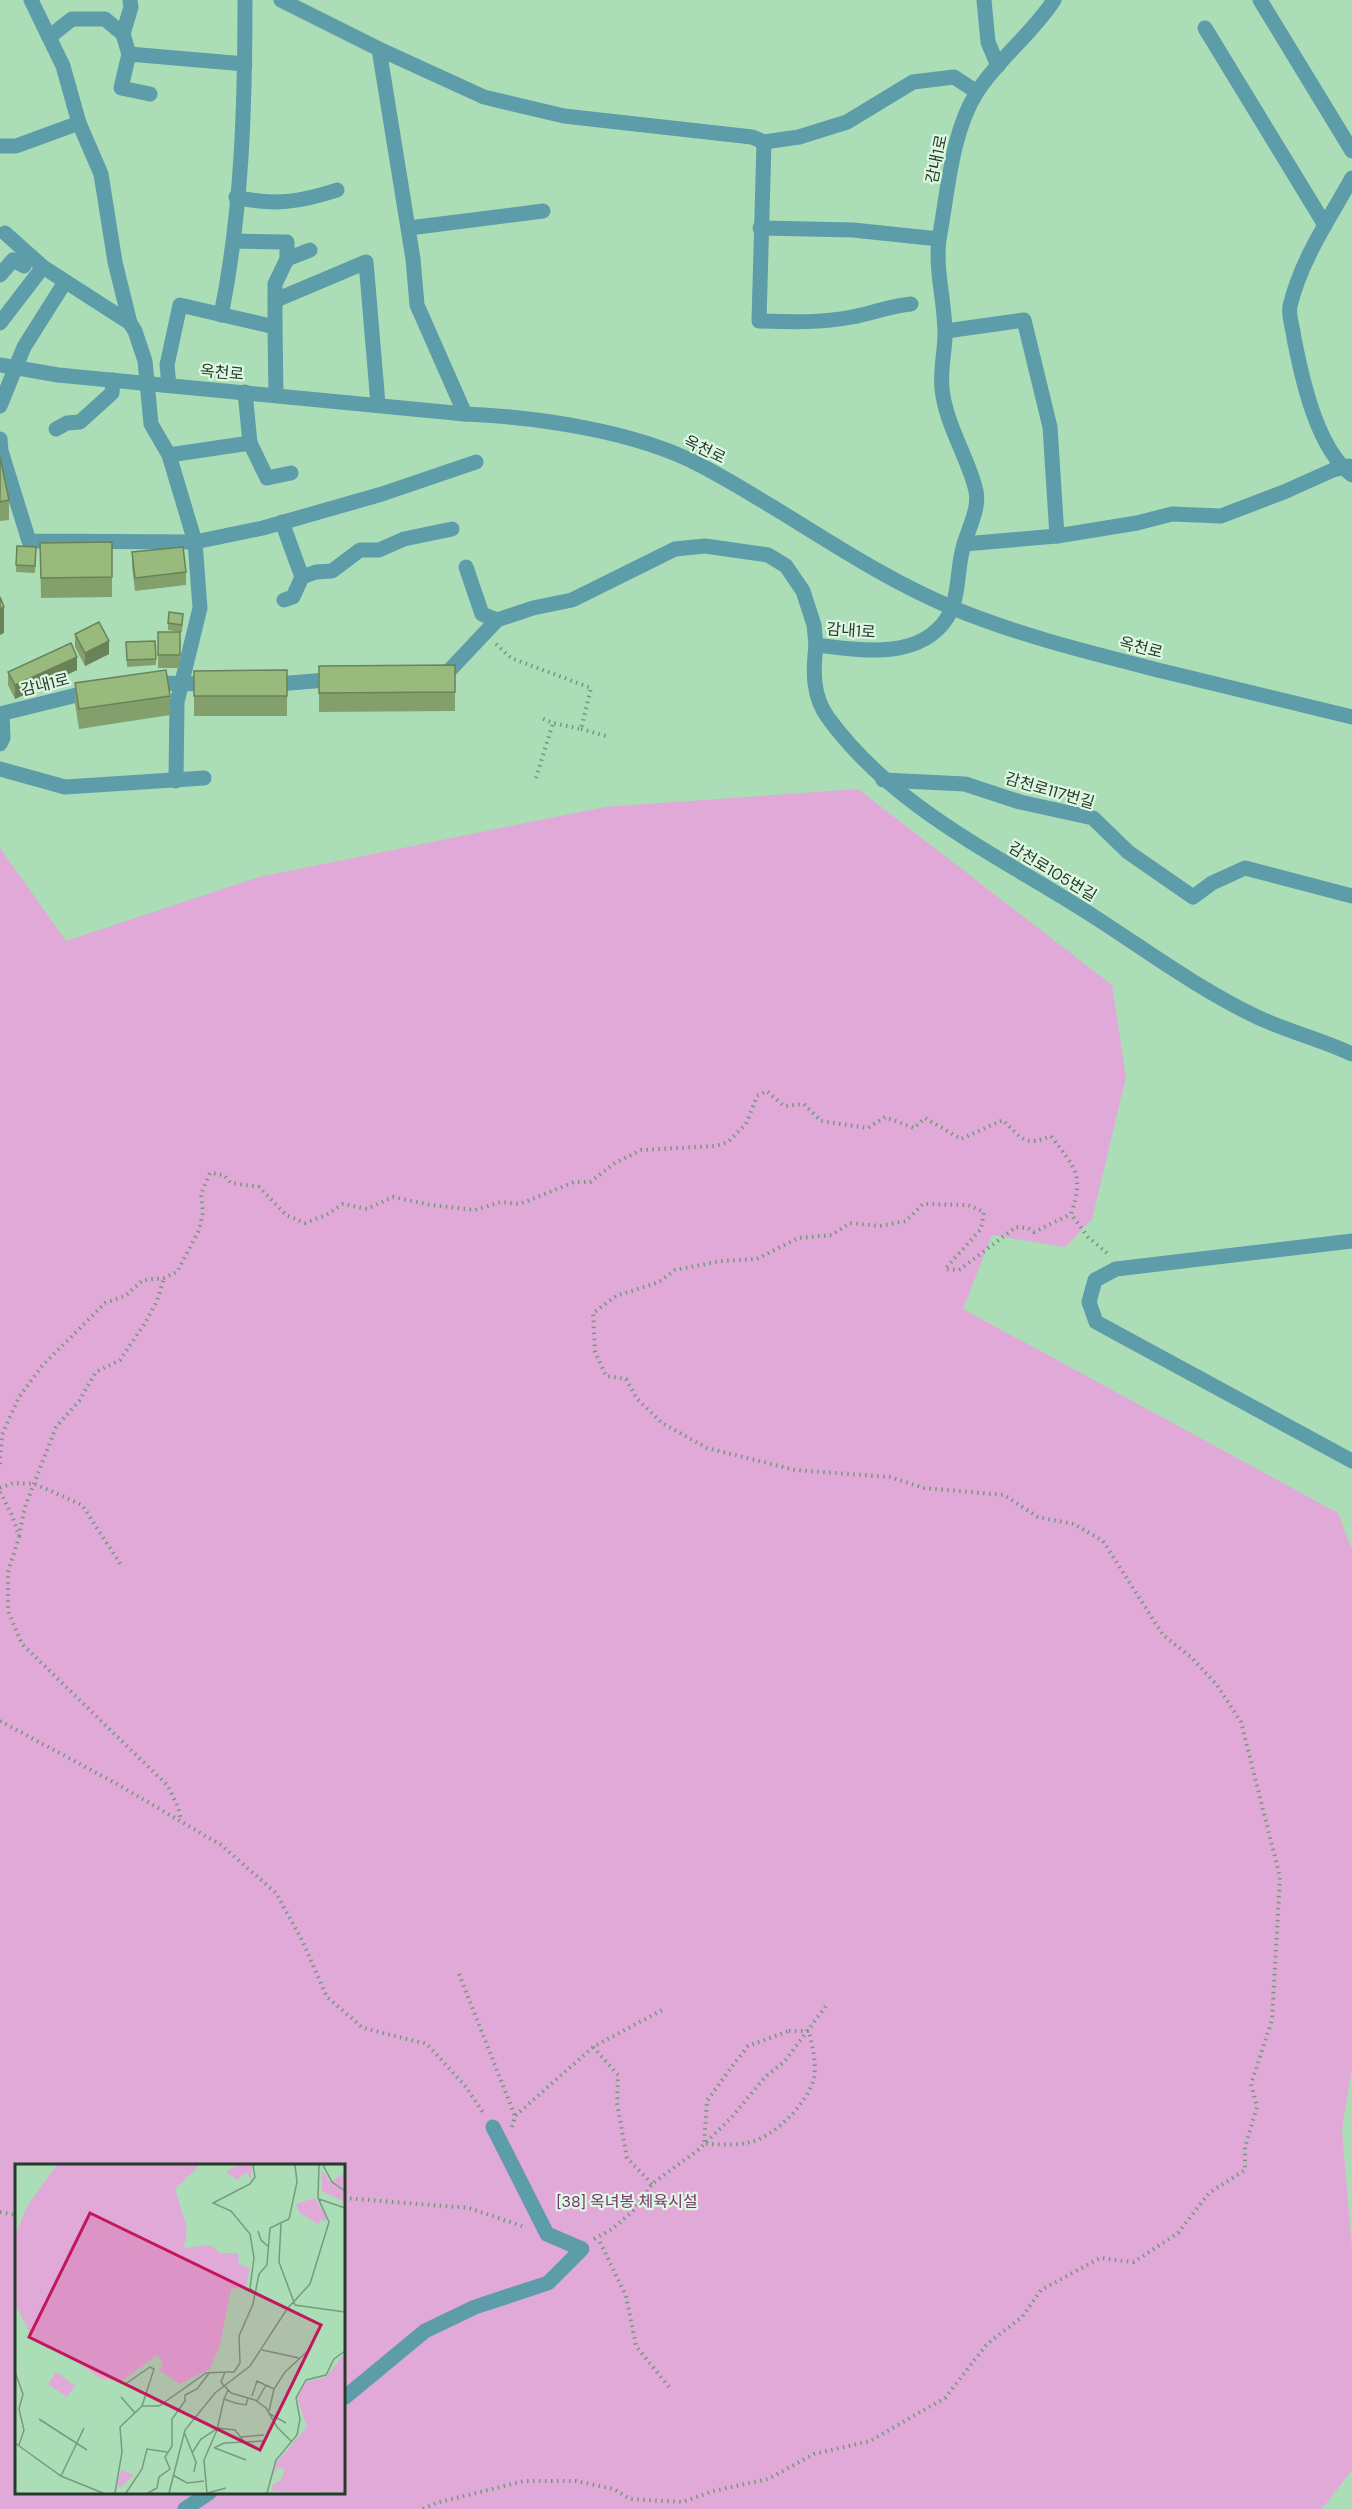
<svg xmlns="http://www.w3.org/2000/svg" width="1352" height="2509" font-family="'DM Sans','Noto Sans KR',sans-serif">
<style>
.green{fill:#e1a9d8;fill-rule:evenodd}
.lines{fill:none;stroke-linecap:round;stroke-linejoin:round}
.path{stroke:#73997d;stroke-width:4;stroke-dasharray:1.5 4.5;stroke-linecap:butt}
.minor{stroke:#5d9ca9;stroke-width:15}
.wall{fill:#83a06c}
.shaded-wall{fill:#6a8258}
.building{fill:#98ba7d;stroke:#6a8258;stroke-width:1.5}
.labels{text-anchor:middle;stroke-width:4.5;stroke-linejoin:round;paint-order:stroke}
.street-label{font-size:16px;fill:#263a2b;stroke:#def7e3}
.park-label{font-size:16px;fill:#783570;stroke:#def7e3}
.inset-road{fill:none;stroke:#769c7f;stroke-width:1.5}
.view{fill:#c2185b;fill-opacity:0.15;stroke:#c2185b;stroke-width:3}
.inset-edge{fill:none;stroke:#263a2b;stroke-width:3}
</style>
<rect width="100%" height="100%" fill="#abddb7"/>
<path class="green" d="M858 789 1112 985 1126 1077 1092 1219 1065 1247 992 1235 963 1309 1338 1513 1352 1550V2068L1342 2129 1352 2250V2470L1322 2509H0V848L66 941 259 877 605 807ZM16 2166H344V2492H16Z"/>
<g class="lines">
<g class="path">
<path d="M496 644 511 658 591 688 581 729 553 723 539 717"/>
<path d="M581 729 606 736"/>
<path d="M536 778 553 723"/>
<path d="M0 1464 2 1435 19 1397 42 1366 105 1303 125 1296 143 1280 164 1278 177 1272 199 1230 203 1213 201 1194 210 1173 224 1175 231 1183 259 1187 286 1215 305 1223 326 1215 343 1204 367 1209 393 1197 431 1205 475 1210 501 1202 520 1204 574 1182H590L615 1163 641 1150 715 1146 728 1142 746 1124 757 1096 767 1091 784 1106 804 1104 821 1121 868 1128 885 1117 914 1128 925 1118 961 1139 1003 1120C1022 1139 1025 1147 1051 1136 1074 1167 1085 1174 1071 1214L1088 1237 1108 1254"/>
<path d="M0 1488 13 1483 35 1484 82 1505 121 1565"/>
<path d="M0 1492 12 1515 19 1537 8 1572V1611L22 1644 168 1786 178 1807 181 1820"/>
<path d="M19 1536 25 1507 56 1427 79 1401 96 1372 120 1360 145 1323 157 1301 164 1278"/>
<path d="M0 1721 117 1784 221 1845 276 1893 302 1940 327 1997 363 2028 427 2044 466 2087 484 2114"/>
<path d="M459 1974 515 2116"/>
<path d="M789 2031H809C812 2046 817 2063 814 2078 808 2103 775 2136 751 2142 736 2146 718 2144 704 2144L707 2101 730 2069 748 2046Z"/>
<path d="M593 2047 618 2075 617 2103 627 2158 652 2184"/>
<path d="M512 2127 515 2116 593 2047 664 2009"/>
<path d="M344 2198 469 2208 522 2226"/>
<path d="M0 2212 16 2215"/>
<path d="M594 2239 612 2229 634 2210 652 2184 698 2150 731 2118 765 2077 785 2061 826 2006"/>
<path d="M600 2242 626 2296 636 2346 669 2387"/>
<path d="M423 2509 436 2503 524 2481H576L614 2489 630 2499 683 2502 713 2491 768 2479 814 2454 870 2441 945 2398 987 2344 1022 2317 1041 2290 1100 2258 1134 2262 1178 2233 1209 2193 1245 2170V2147L1257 2107 1251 2084 1272 2020 1280 1877 1241 1722 1217 1685 1192 1658 1163 1635 1103 1541 1074 1524 1038 1517 1004 1495 924 1488 890 1477 795 1470 707 1448 662 1423 637 1399 626 1379 606 1376 595 1352 593 1313 616 1296 659 1282 675 1270 721 1261 757 1259 798 1238 832 1235 850 1223 880 1226 906 1221 923 1204 968 1205 984 1212 981 1229 945 1269 959 1270 1016 1227 1028 1228 1034 1232 1071 1214"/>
</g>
<g class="minor">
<path d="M31 0 63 66 79 123 101 174 115 262 130 323 135 331 145 361 151 424 169 455 195 542 200 608 177 702 176 781"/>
<path d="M130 0 131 7 123 34 129 54 245 64"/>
<path d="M281 0 379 49 484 97 564 116 752 137 764 142 799 137 847 122 913 82 954 77 977 92"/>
<path d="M984 0 988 42 998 66"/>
<path d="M1260 0 1352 151"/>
<path d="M1205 28 1325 225"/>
<path d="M49 37 72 19H105L123 34"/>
<path d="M379 49 413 259 417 305 465 414"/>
<path d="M129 54 121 88 150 94"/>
<path d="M764 142 759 321C790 322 822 323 852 317 873 313 890 306 911 304"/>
<path d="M0 146H16L79 123"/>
<path d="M1352 178C1329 219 1301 260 1290 306 1288 315 1293 328 1294 338 1302 379 1317 449 1352 475"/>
<path d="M236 197C273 206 301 202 337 190"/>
<path d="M409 228 543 211"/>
<path d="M760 228 853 230 939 239"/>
<path d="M5 233 43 267 130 323"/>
<path d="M234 241 287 242V259L275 284V327"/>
<path d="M287 259 310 250"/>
<path d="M0 275 13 260 24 266 28 254"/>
<path d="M276 300 366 262 378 404"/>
<path d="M221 315C242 213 245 105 245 0"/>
<path d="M0 323 43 267"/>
<path d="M946 331 1024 320 1050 427 1057 536 964 544"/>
<path d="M0 365 58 375 465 414C537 417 635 431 700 465 786 510 864 571 953 608 1021 636 1091 653 1162 671 1226 686 1289 702 1352 717"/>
<path d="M169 385 167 365 180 305 275 327 276 395"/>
<path d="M245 392 250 443 267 478 291 473"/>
<path d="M0 406 24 347 65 282"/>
<path d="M56 429 67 423 80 422 112 393 113 380"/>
<path d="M0 439 1 451 29 541 195 542 263 528 382 494 476 462"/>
<path d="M169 455 250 443"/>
<path d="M282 522 302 577"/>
<path d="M1057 536 1137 523 1172 514 1221 516 1284 492 1333 470 1349 466"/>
<path d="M466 567 482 614 497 620"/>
<path d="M284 600 293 597 302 577 316 572 332 571 360 550H379L404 539 452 529"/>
<path d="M816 645C813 671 812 697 829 719 896 810 1000 856 1093 916 1146 950 1197 988 1255 1016 1286 1031 1320 1039 1352 1054"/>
<path d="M437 674 447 673 497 620 533 608 572 600 675 549 705 546 768 555 786 566 803 591 814 625 816 645C859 650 919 661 947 618 959 599 957 573 962 552 966 531 982 508 975 487 966 454 945 422 942 388 940 370 945 351 945 334 945 301 935 271 939 239 948 192 951 133 977 92 999 58 1033 33 1054 0"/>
<path d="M150 683 212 684"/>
<path d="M266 685 338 679"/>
<path d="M0 714 93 691"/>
<path d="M0 744 3 738 2 714"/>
<path d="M0 769 65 787 204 778"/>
<path d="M883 780 965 784 1020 802 1093 818 1128 852 1193 897 1212 883 1245 868 1352 896"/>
<path d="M1352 1241 1116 1269 1095 1280 1089 1302 1096 1322 1352 1461"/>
<path d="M344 2398 425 2331 475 2307 548 2283 582 2249 547 2234 493 2127"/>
<path d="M185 2509 210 2492"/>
</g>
</g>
<g class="wall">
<path d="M0 457 9 500V520L0 521Z"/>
<path d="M112 542V597L41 598 40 543Z"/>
<path d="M17 546 36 547 35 573 16 572Z"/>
<path d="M132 552 186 572V585L135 591 132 566Z"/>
<path d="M183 621 182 632 168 630V623Z"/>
<rect x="158" y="632" width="22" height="36"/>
<path d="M75 634 109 654 85 666 75 647Z"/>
<path d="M126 642 156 659V665L127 667Z"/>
<path d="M455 665V711L319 712V666Z"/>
<path d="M77 670 15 699 8 685V672Z"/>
<path d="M287 670V716H194V671Z"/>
<path d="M75 683 170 696V715L79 729 75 703Z"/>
</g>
<g class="shaded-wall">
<path d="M4 607V633L0 635V609Z"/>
<path d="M109 641V654L85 666V653Z"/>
<path d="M77 657V670L15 699V685Z"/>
</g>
<g class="building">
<path d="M0 457 9 500 0 502Z"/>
<path d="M112 542V577L41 578 40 543Z"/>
<path d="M17 546 36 547 35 566 16 565Z"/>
<path d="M183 547 186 572 135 578 132 552Z"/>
<path d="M0 597 4 607 0 609Z"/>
<path d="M169 612 183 614 182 625 168 623Z"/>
<path d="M99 622 109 641 85 653 75 634Z"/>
<rect x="158" y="632" width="22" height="23"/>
<path d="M155 641 156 659 127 660 126 642Z"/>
<path d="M71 643 77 657 15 685 8 672Z"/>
<path d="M455 665V692L319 693V666Z"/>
<path d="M166 670 170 696 79 709 75 683Z"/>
<path d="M287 670V696H194V671Z"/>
</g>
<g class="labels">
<g class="street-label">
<text transform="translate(936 159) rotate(-78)" y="6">감내1로</text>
<text transform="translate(222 372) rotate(5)" y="6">옥천로</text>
<text transform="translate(705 449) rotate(26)" y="6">옥천로</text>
<text transform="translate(851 630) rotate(4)" y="6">감내1로</text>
<text transform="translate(1141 647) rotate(14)" y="6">옥천로</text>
<text transform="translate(45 684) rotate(-14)" y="6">감내1로</text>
<text transform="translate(1050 790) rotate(16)" y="6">감천로117번길</text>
<text transform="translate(1053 871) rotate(31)" y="6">감천로105번길</text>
</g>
<g class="park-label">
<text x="627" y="2207">[38] 옥녀봉 체육시설</text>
</g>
</g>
<g transform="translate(15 2164)">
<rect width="330" height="330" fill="#abddb7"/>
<path d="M42 1H185L160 25 172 64 169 84 195 81 205 89H223L224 100 235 104 231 123 216 125 205 181 195 205 165 220 145 207 148 197 142 191 107 217 86 215 50 189 18 175 0 140V71L13 41ZM223 1H237L236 17 232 8 222 16 211 8ZM307 6 315 18 330 9V38L307 27ZM300 34 311 52V58L305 55 304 61 285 49 281 40ZM330 189V329L258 327 257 321 266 316 270 305 262 304 253 320 261 299 292 263 282 234 291 218 311 213ZM41 208 60 222 52 233 33 220ZM106 306 119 311 105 324 102 321Z" fill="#e1a9d8"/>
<path class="inset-road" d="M238 1 240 13 235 20 198 39 216 47 235 70 239 94 235 124 240 129M308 1 317 18 330 27M304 35 330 44M266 60 264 98 280 141 330 148M243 67 246 76 254 83M247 186 284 194M0 208 8 230 4 245 9 266 4 281M213 226 209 235 220 239 231 241 233 234M237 232 242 217 259 225M106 233 120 249M242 237 251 221M127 242H144L191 209 210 208M254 247 259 225 270 208 296 184M255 250 271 259M24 255 72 286M169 268 181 298 179 308M226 273 249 271M277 278 262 263 251 244 240 236 216 229 206 218 210 208H219L225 199 224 172 238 140 244 110 252 101 255 64 274 55 282 18 280 1M0 279 46 312 88 329M199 284 209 279 249 277M200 284 231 296M177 289 186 275 203 264 220 266 230 279M158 311 172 319 189 317M46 312 69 264M100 329 107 288 105 263 127 242 139 205 135 203 109 221M111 329 127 305 132 285 152 288M133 329 142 324 144 313 155 305 150 293 157 282V255L170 237V231L182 225 195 208M154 329 170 266 200 229 235 202 272 145 295 120 314 58 303 34 304 1M192 329 189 296 202 266 209 235M193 329 211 324M252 329 261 296 282 271 285 255 281 234 291 216 311 211 319 195 330 187"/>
<path class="view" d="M75 49 306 161 245 286 14 173Z"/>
<rect width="330" height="330" class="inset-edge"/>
</g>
</svg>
